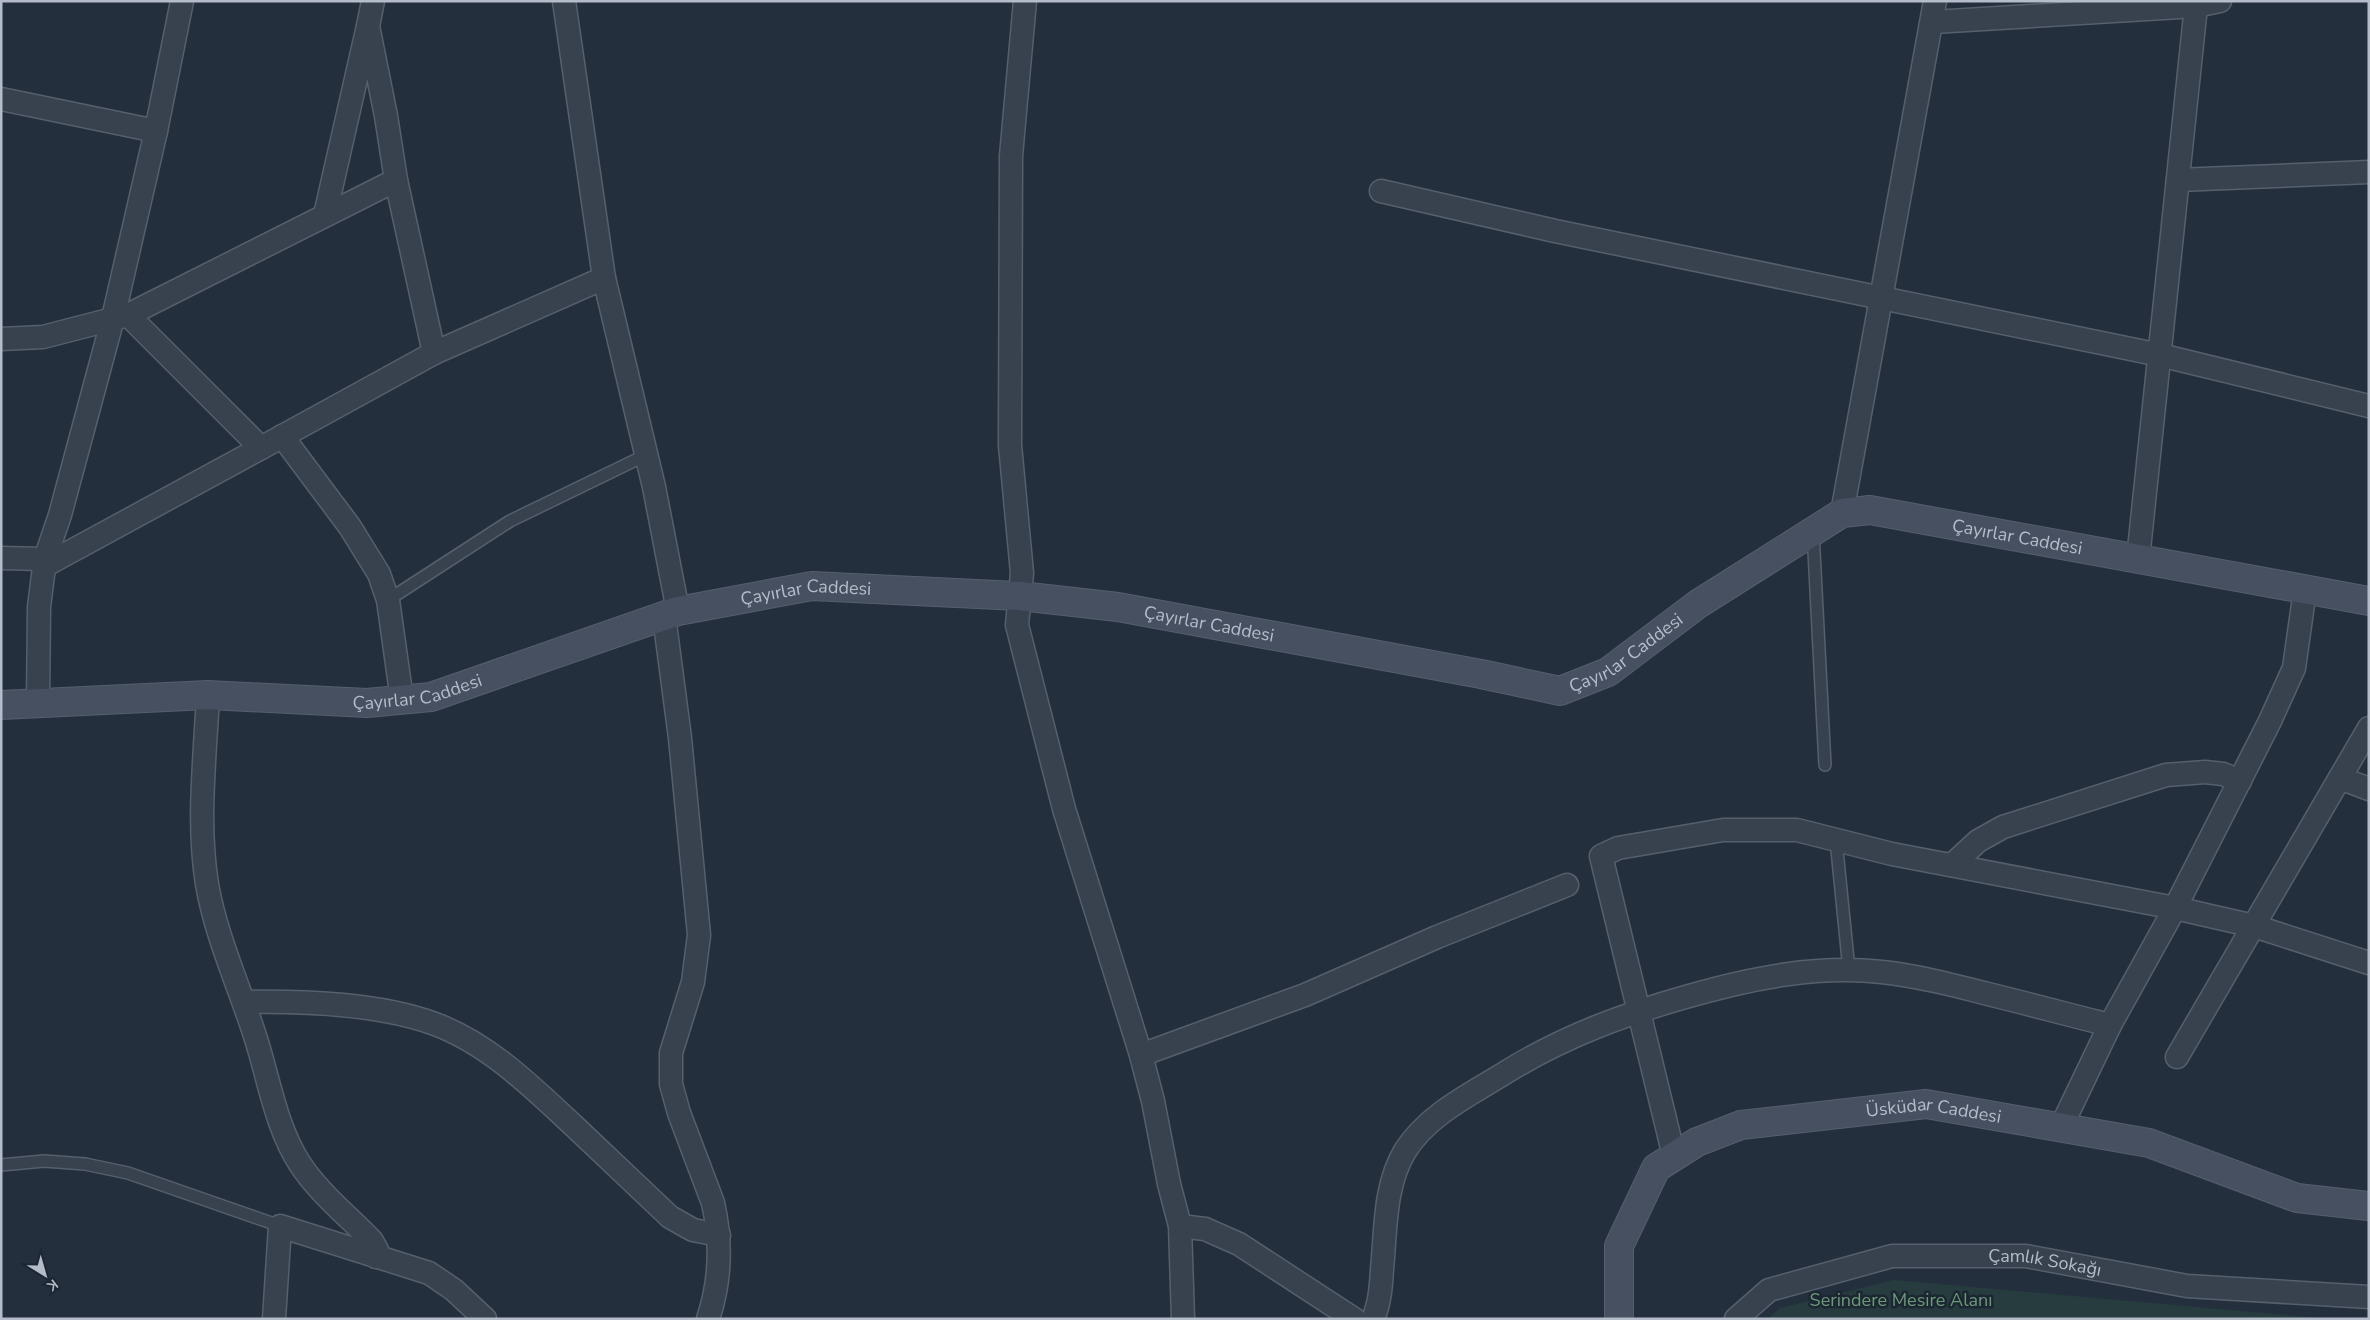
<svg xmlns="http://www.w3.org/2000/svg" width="2370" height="1320" font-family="'Nunito Sans',sans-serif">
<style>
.green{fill:#263c3f}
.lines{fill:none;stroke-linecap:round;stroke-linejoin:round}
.lane-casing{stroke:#565f6c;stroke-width:14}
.street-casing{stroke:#565f6c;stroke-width:25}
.secondary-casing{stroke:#565f6c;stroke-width:30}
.lane{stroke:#38414e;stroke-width:11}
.street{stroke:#38414e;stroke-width:22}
.secondary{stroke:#465061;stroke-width:28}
.labels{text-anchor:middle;stroke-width:5;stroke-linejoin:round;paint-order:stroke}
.street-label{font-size:18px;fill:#b4bcc9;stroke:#1d2633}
.park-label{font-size:18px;fill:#6b9a76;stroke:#1d2633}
</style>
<rect width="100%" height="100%" fill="#242f3e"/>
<path class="green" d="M1894 1280 2330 1319H1768L1780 1308Z"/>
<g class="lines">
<defs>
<g id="lane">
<path d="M1813 532 1825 765"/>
<path d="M388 600 510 521 646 455"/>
<path d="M1836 840 1849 970"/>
<path d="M1 1165 44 1161 85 1164 128 1173 280 1226"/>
</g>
<g id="street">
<path d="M564 1 604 278 654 487 678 611"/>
<path d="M1025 1 1011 156 1010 445 1022 573 1017 625 1064 809 1141 1055 1153 1101 1169 1184 1180 1226 1183 1319"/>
<path d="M1933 22 2196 6 2220 1"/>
<path d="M368 26 373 1"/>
<path d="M1 99 156 131"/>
<path d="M2178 180 2369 172"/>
<path d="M1381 191 1555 231 2160 355 2369 406"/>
<path d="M325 215 368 26 386 116 396 180 434 353"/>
<path d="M1 339 43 337 128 315 396 180"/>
<path d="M282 436 350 527 379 574 388 600 402 700"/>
<path d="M261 448 434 353 604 278"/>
<path d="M1842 513 1935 1"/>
<path d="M1 558 45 559"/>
<path d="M2138 559 2196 6"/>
<path d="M44 566 261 448 128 315"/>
<path d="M664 616 680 738 699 935 693 982 671 1053V1084L679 1113 713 1203C722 1243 721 1280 708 1319"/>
<path d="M208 695C205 758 197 822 207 884 216 937 240 988 256 1039 269 1080 276 1127 300 1164 319 1193 348 1216 372 1241L377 1250 376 1257"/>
<path d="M38 703 39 607 45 559 60 515 113 318 156 131 182 1"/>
<path d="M2340 778 2369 789"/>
<path d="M1952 865 1978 841 2003 827 2166 775 2205 772 2223 774 2240 781"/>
<path d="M244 1002C303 1001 378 1003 435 1024 489 1044 532 1087 574 1126 606 1156 638 1187 670 1217L693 1230 719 1235"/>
<path d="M1141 1055 1305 995 1437 937 1567 885"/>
<path d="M2177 1057 2369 728"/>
<path d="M2061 1127 2110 1025 2175 908 2270 721 2294 668 2305 590"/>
<path d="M1674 1156 1601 856 1618 848 1723 830H1797L1892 854 2175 908 2254 926 2369 963"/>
<path d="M1180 1226 1205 1229 1239 1244 1354 1319"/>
<path d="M274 1319 280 1226 429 1273 454 1290 485 1319"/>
<path d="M1373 1319C1380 1303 1381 1286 1382 1269 1386 1229 1384 1186 1405 1151 1428 1114 1473 1093 1508 1071 1565 1036 1625 1014 1689 996 1752 978 1816 965 1882 972 1918 976 1953 985 1988 994 2029 1004 2069 1015 2110 1025"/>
<path id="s1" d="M1736 1319 1769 1290 1892 1256H2026L2187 1286 2369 1297"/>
</g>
<g id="secondary">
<path id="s2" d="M1 705 208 695 367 703 431 697 678 611 812 586 1020 596 1118 607 1481 674 1560 691 1608 672 1698 604 1842 513 1870 510 2369 601"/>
<path id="s3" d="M1619 1319V1246L1656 1168 1697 1142 1741 1125 1926 1104 2149 1143 2297 1198 2369 1206"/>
</g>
</defs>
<use href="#lane" class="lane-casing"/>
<use href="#street" class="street-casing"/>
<use href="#secondary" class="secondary-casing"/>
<use href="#lane" class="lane"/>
<use href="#street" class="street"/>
<use href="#secondary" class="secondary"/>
</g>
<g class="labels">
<g class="street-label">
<text dy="6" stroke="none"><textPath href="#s2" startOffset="2098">Çayırlar Caddesi</textPath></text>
<text dy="6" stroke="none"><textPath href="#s2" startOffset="822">Çayırlar Caddesi</textPath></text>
<text dy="6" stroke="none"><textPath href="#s2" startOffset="1228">Çayırlar Caddesi</textPath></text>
<text dy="6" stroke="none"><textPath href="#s2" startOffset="1662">Çayırlar Caddesi</textPath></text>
<text dy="6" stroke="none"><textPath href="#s2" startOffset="418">Çayırlar Caddesi</textPath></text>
<text dy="6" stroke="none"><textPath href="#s3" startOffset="449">Üsküdar Caddesi</textPath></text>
<text dy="6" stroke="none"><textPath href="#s1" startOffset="325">Çamlık Sokağı</textPath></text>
</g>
<g class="park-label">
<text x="1901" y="1306">Serindere Mesire Alanı</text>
</g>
</g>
<rect width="2370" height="1320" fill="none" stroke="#b4bcc9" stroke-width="5"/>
<g transform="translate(45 1275) rotate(143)" stroke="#1d2633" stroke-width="4" paint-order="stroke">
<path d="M0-4L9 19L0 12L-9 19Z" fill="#b4bcc9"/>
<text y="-8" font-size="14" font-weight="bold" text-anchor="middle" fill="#b4bcc9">K</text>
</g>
</svg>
